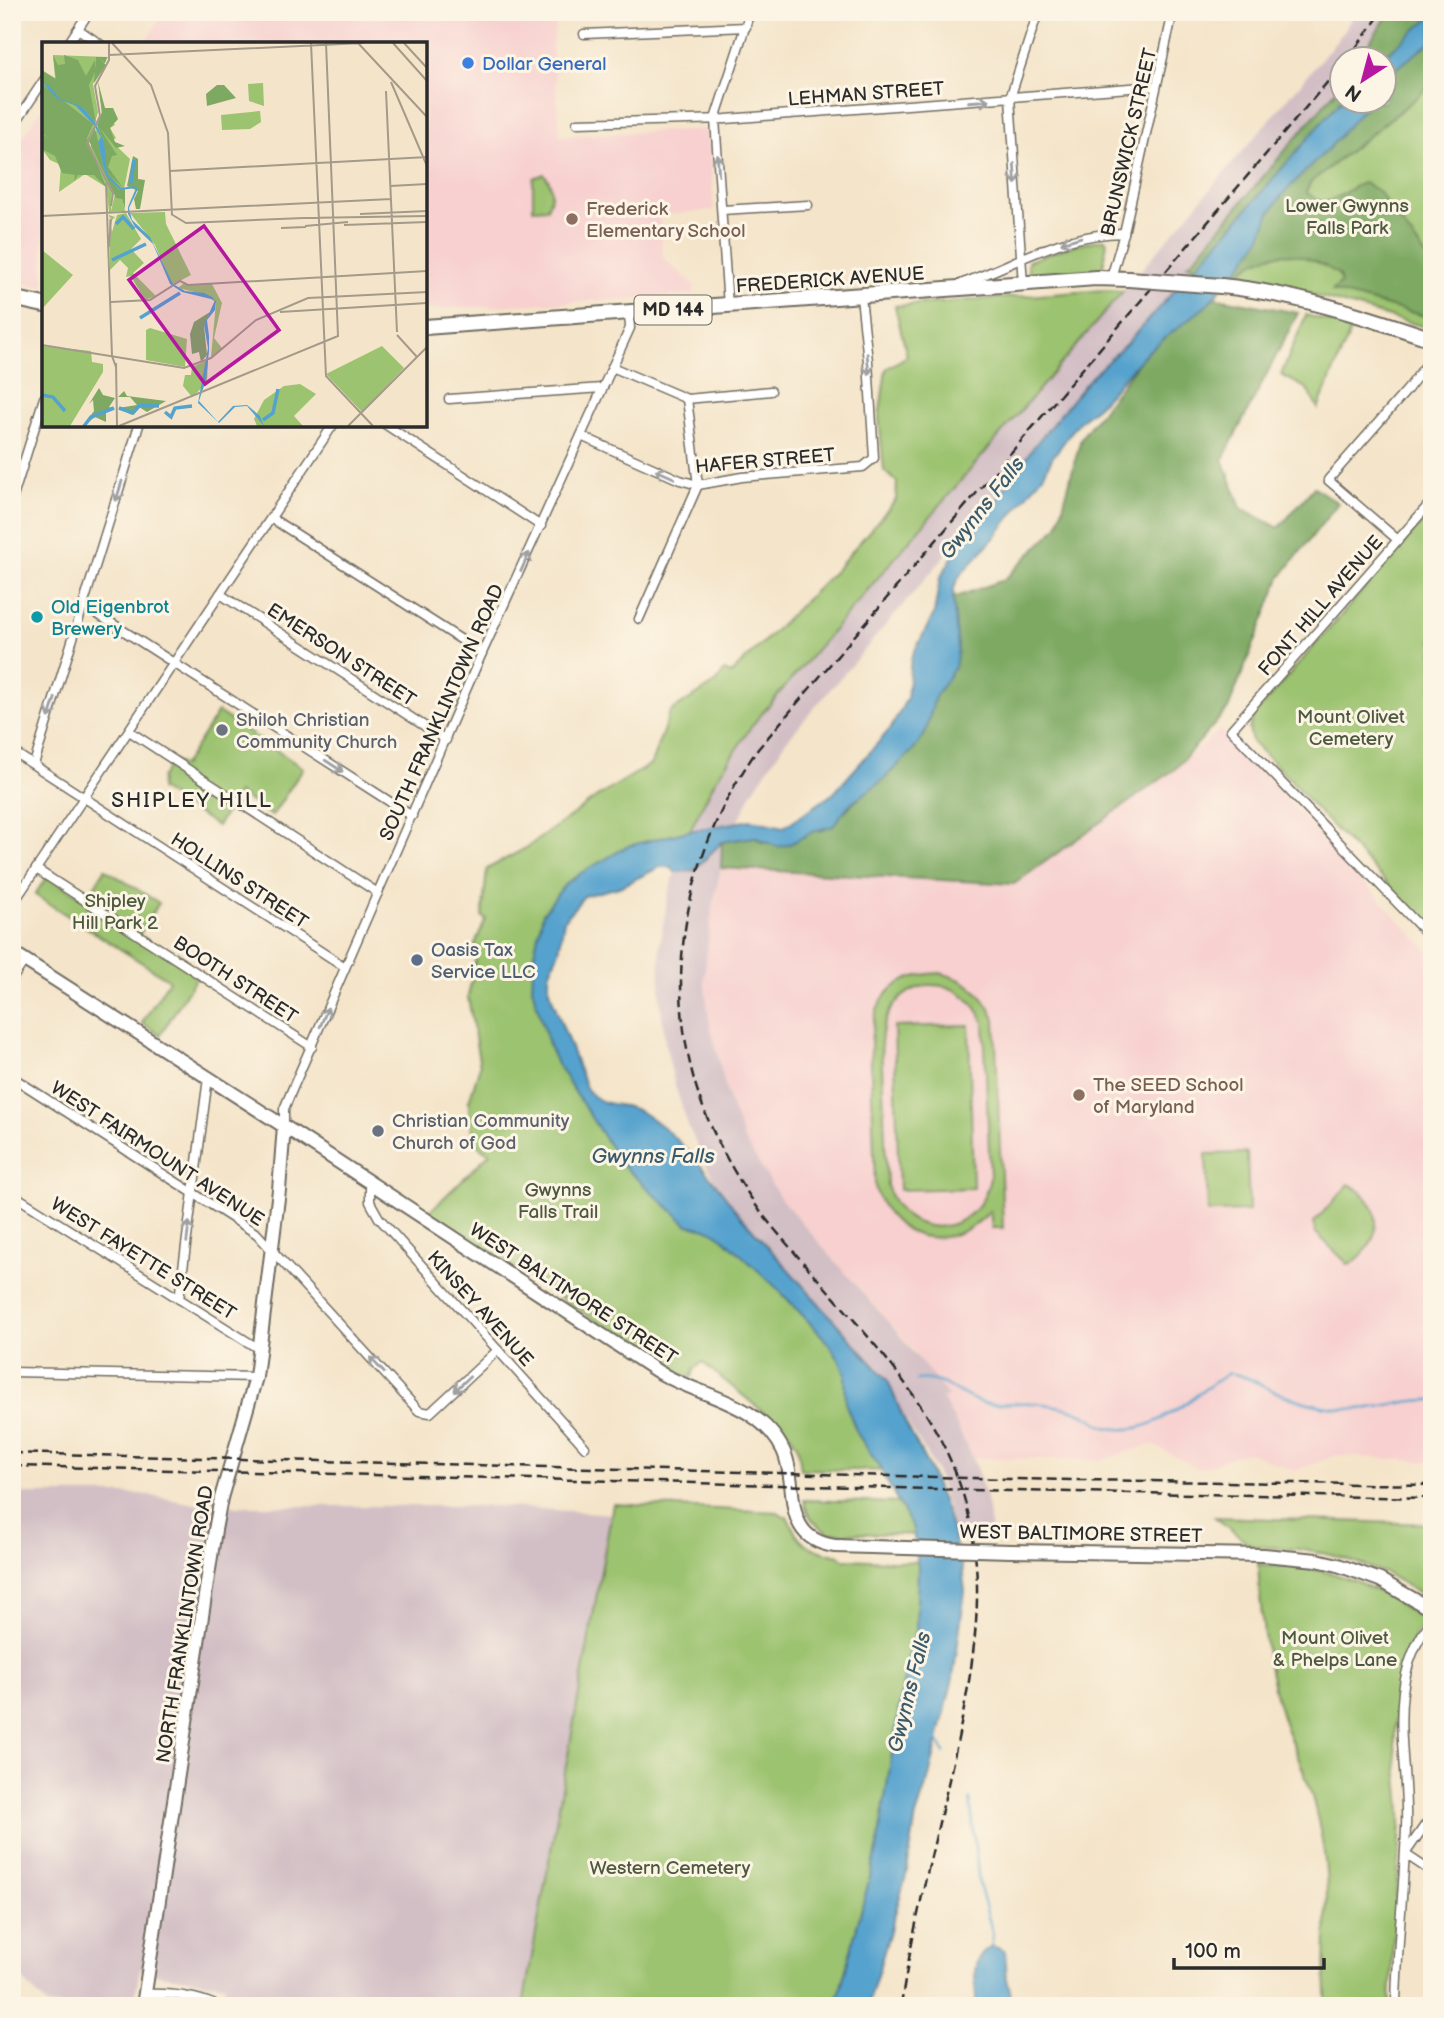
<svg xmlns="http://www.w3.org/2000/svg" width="1444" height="2018" font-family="'Balsamiq Sans',sans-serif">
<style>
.built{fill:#f7d0cf}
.industrial{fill:#d2bec5}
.green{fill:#9cc36f;stroke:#64774d;stroke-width:2;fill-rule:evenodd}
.forest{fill:#7da962;stroke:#546a46;stroke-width:2}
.water{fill:#54a2ce;stroke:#40667c;stroke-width:2}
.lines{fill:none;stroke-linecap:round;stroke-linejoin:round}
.stream{stroke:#54a2ce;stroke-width:2.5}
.street-casing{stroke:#716c62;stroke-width:11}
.secondary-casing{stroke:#716c62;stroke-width:16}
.primary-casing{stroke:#716c62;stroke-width:18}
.street{stroke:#fff;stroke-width:8}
.secondary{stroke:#fff;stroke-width:12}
.primary{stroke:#fff;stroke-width:14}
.rail{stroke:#2b2b2b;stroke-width:2.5;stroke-dasharray:10 5;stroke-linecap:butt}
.secondary-bridge-casing{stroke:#716c62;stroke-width:16;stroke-linecap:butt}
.primary-bridge-casing{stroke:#716c62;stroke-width:18;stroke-linecap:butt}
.secondary-bridge{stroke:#fff;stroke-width:12}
.primary-bridge{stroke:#fff;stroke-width:14}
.oneway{stroke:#a0a0a0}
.shop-dot{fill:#3f7fe0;stroke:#fcf5e5;stroke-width:2.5}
.education-dot{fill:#8d6e63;stroke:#fcf5e5;stroke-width:2.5}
.culture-dot{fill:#0f9aa8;stroke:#fcf5e5;stroke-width:2.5}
.worship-dot{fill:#6b7280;stroke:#fcf5e5;stroke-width:2.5}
.service-dot{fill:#5c6f8a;stroke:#fcf5e5;stroke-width:2.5}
.labels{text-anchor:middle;stroke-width:6;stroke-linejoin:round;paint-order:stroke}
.shield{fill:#fcf5e5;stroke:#6a6863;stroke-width:2}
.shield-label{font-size:18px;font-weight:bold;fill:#2b2b2b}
.shop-label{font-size:19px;fill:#366cbe;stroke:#fcf5e5;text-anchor:start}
.street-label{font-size:19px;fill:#2b2b2b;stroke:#fcf5e5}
.park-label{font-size:19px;fill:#4d593f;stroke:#fcf5e5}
.education-label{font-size:19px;fill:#785e54;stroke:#fcf5e5;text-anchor:start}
.culture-label{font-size:19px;fill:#0d838f;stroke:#fcf5e5;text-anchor:start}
.worship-label{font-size:19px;fill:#5b616d;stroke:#fcf5e5;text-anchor:start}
.service-label{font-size:19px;fill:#4e5e75;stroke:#fcf5e5;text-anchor:start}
.water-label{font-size:21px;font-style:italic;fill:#3b5b6c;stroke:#fcf5e5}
.neighbourhood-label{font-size:21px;letter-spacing:2px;fill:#2b2b2b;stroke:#fcf5e5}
.inset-river{fill:none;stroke:#54a2ce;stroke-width:3.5}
.inset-road{fill:none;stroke:#a49a8a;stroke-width:2}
.view{fill:#b5179e;fill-opacity:0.15;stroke:#b5179e;stroke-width:3.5}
.inset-edge{fill:none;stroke:#2b2b2b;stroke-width:3.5}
</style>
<rect width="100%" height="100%" fill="#fcf5e5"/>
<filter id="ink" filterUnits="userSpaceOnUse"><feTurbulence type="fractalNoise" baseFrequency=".0143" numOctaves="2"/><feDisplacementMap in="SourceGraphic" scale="14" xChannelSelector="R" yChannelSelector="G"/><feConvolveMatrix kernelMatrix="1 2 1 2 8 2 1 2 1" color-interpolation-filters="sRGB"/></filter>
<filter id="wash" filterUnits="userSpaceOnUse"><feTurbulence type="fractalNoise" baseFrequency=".00686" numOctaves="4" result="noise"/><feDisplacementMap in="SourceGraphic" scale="28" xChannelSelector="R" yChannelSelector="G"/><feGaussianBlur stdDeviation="1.57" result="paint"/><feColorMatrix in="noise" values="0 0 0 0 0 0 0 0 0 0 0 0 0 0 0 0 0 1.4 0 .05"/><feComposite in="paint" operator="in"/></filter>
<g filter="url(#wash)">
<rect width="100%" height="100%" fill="#f4e4c9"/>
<g class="built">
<path d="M164 12H559L552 44 560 136 708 129 714 210 659 215 663 257 694 285V295L425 310V44H144Z"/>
<path d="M41 109 44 110V287L12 281V154Z"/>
<path d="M1221 729 1432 955V1462L1337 1455 1295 1471 1246 1452 1198 1469 1152 1444 1102 1460 973 1458 941 1396 912 1348 781 1199 744 1140 734 1118 709 1020 704 978 709 922 721 868 1014 884 1175 769Z"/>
</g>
<g class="industrial">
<path d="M1356 12H1402L1367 59 1342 60V93L1339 98 786 741 751 794 724 854 712 908 704 978 709 1020 729 1101 744 1140 781 1199 897 1332 949 1397H942L973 1458 985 1495 992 1530 953 1529 936 1470 889 1391 731 1208 708 1169 689 1128 675 1086 665 1042 660 997V944L669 891 687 836 715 781 753 724 1336 42Z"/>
<path d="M12 1494H142L200 1505 237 1506H497L612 1514 523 2006H221L225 1985 160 1975 140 1970 133 2006H48L12 1969Z"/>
</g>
<g class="green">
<path d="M1432 12V329L1273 284 1187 275 1339 98 1342 102H1384V60Z"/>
<path d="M544 174C553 184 553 196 547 208L533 209V182L534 178Z"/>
<path d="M1105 239 1107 242 1103 267 1100 270 1032 274 1028 271V261L1077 244Z"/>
<path d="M1104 290 1123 291 753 724 715 781 687 836 563 906 542 996 593 1112 734 1230 829 1329 901 1471 801 1469 798 1447 789 1433 702 1362 694 1370 692 1377 677 1374 429 1212 490 1153 482 1149 476 1142 469 1117V1101L480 1066 468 997 478 947 474 946 486 919 482 917 487 869 526 848 597 797 651 764 670 712 717 682 724 671 731 674 835 571 896 500 897 482 884 471 879 418 886 369 907 356 895 306Z"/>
<path d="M1306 315 1352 328 1318 408 1306 388 1281 375Z"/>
<path d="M1432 511V930L1313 806 1291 780 1252 742 1249 729 1254 715Z"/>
<path d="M218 712 303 768 272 816 238 793 217 826 160 789 161 778 173 760 183 766Z"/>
<path d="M105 869 159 903 139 935 199 973 160 1035 142 1023 169 980 35 895 47 876 86 900Z"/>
<path d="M940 973C968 980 983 992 995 1019L1003 1228H992L990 1211C952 1254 891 1244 875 1187 874 1156 873 1125 872 1094 870 1037 862 976 940 973ZM928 985C956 984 973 998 984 1022L990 1178C980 1238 903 1245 887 1185L881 1042C883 1012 899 991 928 985Z"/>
<path d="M969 1025 973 1188 899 1190 894 1027Z"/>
<path d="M1247 1153 1249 1211 1208 1212 1206 1154Z"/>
<path d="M1349 1184C1387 1204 1383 1244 1349 1265L1315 1232 1314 1222Z"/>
<path d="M804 1500 930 1504 935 1535 829 1533C815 1524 807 1518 804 1500Z"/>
<path d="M613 1504 778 1512 784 1516H787C799 1545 810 1550 840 1556L843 1559 943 1563 859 2006H523Z"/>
<path d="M1215 1517 1432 1524V1600L1385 1573 1343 1558 1309 1550 1252 1546Z"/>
<path d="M1258 1564C1277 1566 1298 1566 1317 1570 1357 1577 1391 1597 1424 1620 1400 1655 1394 1701 1395 1743 1396 1770 1402 1797 1401 1823 1398 1884 1392 1945 1390 2006H1327C1321 1951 1333 1896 1322 1841 1318 1819 1313 1796 1305 1775 1297 1753 1286 1732 1280 1710 1265 1661 1261 1616 1258 1564Z"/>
</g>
<g class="forest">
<path d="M1390 12H1432V81L1421 94 1311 182 1306 192C1332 215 1340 189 1364 183L1378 191 1432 264V318L1332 291 1341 283 1339 275C1307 253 1274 244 1242 271L1187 265 1193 260 1342 83V102H1384V60L1358 59Z"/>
<path d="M1213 297 1298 313 1223 459 1241 508 1279 528 1314 487 1338 503 1280 578 1228 709 1175 769 1014 884 721 868 722 842 754 837 763 843 803 836 815 831 824 830 859 798 943 684 958 648 953 598 1004 580 1058 526 1081 438 1146 353Z"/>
</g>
<g class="water">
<path d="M1432 16V41L1396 69 1385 81 1384 60 1380 59Z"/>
<path d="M1342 99V102H1369L1330 147 1284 193 1270 212 1260 239 1245 261 1206 306 1146 353 1099 405 1079 422 1052 458 1044 474 994 538 960 575 954 588 953 598 958 648 955 667 935 697 925 734 916 747 884 779 848 806 833 826 814 831 790 844 778 847 754 837 722 842 693 871 675 872 671 867H660L619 887 584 896 564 920 559 951 549 974V990L586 1088C605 1112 619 1099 643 1113 677 1133 714 1180 737 1212L888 1381 905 1422 929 1468 948 1517 962 1567 965 1591 953 1678 929 1777 916 1816 906 1876 868 2006H836L877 1850 901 1695 909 1650 916 1631 918 1567 913 1529 878 1465 857 1433 846 1405 845 1373 838 1357 822 1336 778 1289 723 1238 711 1230 688 1225 621 1164 557 1064 549 1046 532 988 534 953 543 913 565 884 581 873 628 846 688 831 751 820 784 827 834 793 891 728 907 698 911 658 934 614 940 578 960 544 996 501 1035 445 1090 378 1127 343 1220 240Z"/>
<path d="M992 1946 1005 1951 1007 1979 1014 2006H976C977 1982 967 1959 992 1946Z"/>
</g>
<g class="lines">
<g class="stream">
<path d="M917 1380C942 1376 960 1396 982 1403 992 1406 1003 1403 1014 1403 1027 1402 1039 1403 1051 1405 1064 1407 1081 1412 1092 1419 1097 1422 1099 1425 1106 1427 1156 1440 1190 1395 1229 1373 1246 1375 1259 1384 1274 1391 1293 1399 1315 1406 1336 1408 1372 1413 1399 1399 1432 1400"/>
<path d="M938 1740 944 1753"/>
<path d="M970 1799 979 1884 992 1931V1946"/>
</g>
</g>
</g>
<g filter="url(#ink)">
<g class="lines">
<defs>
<g id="street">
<path d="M78 29 100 44"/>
<path d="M584 34 746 27"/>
<path d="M68 44 89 12"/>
<path d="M577 123 726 119 1156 86"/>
<path d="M12 128 44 80"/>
<path d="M722 210 808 205"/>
<path d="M1111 278 1124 233 1173 12"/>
<path d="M963 283C1021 262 1059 234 1124 233"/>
<path d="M1023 284 1010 98 1038 12"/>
<path d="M728 306 715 119 750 12"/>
<path d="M612 367 687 399 771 391"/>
<path d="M449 399 602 388"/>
<path d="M386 425 541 526"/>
<path d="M581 436 680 480 698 485 742 477 863 467 874 458 868 361 861 297"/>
<path d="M12 500 44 398"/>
<path d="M1432 501 1231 730 1432 939"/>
<path d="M271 518 482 653"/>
<path d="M1398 540 1328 480 1407 390 1432 357"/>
<path d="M220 594 446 740"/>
<path d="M85 606 412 816"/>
<path d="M639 619 698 485 687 399"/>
<path d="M129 731 378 893"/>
<path d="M12 751 345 967"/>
<path d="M34 764 139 425"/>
<path d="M36 869 312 1047"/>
<path d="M12 905 333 425"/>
<path d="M12 979 25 960"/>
<path d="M12 1077 257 1234 419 1411 430 1413 498 1350"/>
<path d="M284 1126V1109L292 1090 482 653 630 328 629 313"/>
<path d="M370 1182V1202L379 1218 585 1447"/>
<path d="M12 1194 259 1349"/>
<path d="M179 1299 208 1078"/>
<path d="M12 1372 256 1377"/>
<path d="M1432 1815 1405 1854 1432 1872"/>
<path d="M145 1994C170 1993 192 1995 215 2005"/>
<path d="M1396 2006C1397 1946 1404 1888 1406 1828 1409 1756 1382 1684 1432 1620"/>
</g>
<g id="secondary">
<path d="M12 952 296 1134 657 1371C699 1397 759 1401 783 1450 800 1486 779 1538 835 1546"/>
<path d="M1011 1551 1264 1555 1317 1560 1338 1565 1380 1580 1432 1610"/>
<path d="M143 2006 215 1530 221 1498 256 1377 279 1190 284 1126"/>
</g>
<g id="primary">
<path d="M1221 286C1293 293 1364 316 1432 339"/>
<path d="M12 298 44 305"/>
<path d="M425 327 1096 278 1129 279"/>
</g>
</defs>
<use href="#street" class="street-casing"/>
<use href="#secondary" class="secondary-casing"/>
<use href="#primary" class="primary-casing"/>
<use href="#street" class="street"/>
<use href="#secondary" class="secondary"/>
<use href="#primary" class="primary"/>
<g class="rail">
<path d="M1347 60 1382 12"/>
<path d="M12 1453 1009 1479 1432 1485"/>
<path d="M12 1466 1015 1491 1432 1498"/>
<path d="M901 2006C913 1924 935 1843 953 1762 980 1638 998 1534 929 1419 885 1347 816 1281 762 1214 738 1180 718 1146 703 1107 658 987 685 851 758 749L1342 65"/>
</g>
<defs>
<path id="secondary-bridge" d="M835 1546 1011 1551"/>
<path id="primary-bridge" d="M1129 279 1221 286"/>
</defs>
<use href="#secondary-bridge" class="secondary-bridge-casing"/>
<use href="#primary-bridge" class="primary-bridge-casing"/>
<use href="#secondary-bridge" class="secondary-bridge"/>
<use href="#primary-bridge" class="primary-bridge"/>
</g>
<defs><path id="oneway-shaft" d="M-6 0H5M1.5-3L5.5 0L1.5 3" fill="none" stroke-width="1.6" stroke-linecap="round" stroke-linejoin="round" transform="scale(1.75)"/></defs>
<g class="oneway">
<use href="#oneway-shaft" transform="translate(979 101) rotate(-4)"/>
<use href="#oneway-shaft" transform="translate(718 165) rotate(-94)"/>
<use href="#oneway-shaft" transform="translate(1015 174) rotate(86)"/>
<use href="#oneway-shaft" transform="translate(1071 240) rotate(164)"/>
<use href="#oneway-shaft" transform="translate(868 364) rotate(85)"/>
<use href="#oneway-shaft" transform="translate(665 474) rotate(-156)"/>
<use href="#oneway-shaft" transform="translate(119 491) rotate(107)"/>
<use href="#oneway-shaft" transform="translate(525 562) rotate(-66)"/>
<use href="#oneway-shaft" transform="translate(52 708) rotate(108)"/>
<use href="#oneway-shaft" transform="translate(334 766) rotate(33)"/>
<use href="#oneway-shaft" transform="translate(324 1017) rotate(-68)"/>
<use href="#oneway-shaft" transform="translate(188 1232) rotate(-83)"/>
<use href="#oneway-shaft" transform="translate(377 1365) rotate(-133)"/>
<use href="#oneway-shaft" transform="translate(462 1384) rotate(137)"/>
</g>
</g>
<circle class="shop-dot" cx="468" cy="63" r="7"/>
<g class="education-dot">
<circle cx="572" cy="219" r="7"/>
<circle cx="1079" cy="1095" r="7"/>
</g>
<circle class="culture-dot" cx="37" cy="617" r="7"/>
<g class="worship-dot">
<circle cx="222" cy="730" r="7"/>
<circle cx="378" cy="1131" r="7"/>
</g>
<circle class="service-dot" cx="417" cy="960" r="7"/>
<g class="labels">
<rect class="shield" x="634.5" y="295.5" width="77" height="29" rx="5"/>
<g class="shield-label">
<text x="673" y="316">MD 144</text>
</g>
<g class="shop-label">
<text x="482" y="70">Dollar General</text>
</g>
<g class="street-label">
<text transform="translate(866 93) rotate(-4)" y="7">LEHMAN STREET</text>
<text transform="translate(1128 142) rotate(-77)" y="7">BRUNSWICK STREET</text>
<text transform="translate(830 279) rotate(-4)" y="7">FREDERICK AVENUE</text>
<text transform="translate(765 460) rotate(-5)" y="7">HAFER STREET</text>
<text transform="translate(1320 605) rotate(-49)" y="7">FONT HILL AVENUE</text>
<text transform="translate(342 654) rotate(33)" y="7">EMERSON STREET</text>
<text transform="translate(441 712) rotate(-66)" y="7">SOUTH FRANKLINTOWN ROAD</text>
<text transform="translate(240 880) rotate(33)" y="7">HOLLINS STREET</text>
<text transform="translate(236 979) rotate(33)" y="7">BOOTH STREET</text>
<text transform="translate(158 1153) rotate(33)" y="7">WEST FAIRMOUNT AVENUE</text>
<text transform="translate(144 1258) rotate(32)" y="7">WEST FAYETTE STREET</text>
<text transform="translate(574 1293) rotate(33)" y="7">WEST BALTIMORE STREET</text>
<text transform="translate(481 1308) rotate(48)" y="7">KINSEY AVENUE</text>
<text transform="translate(1081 1533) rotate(1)" y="7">WEST BALTIMORE STREET</text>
<text transform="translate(184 1624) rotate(-81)" y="7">NORTH FRANKLINTOWN ROAD</text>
</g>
<g class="park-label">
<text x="1347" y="212">Lower Gwynns<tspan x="1347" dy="22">Falls Park</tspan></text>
<text x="1351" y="723">Mount Olivet<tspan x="1351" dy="22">Cemetery</tspan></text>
<text x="115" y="907">Shipley<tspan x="115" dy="22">Hill Park 2</tspan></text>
<text x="558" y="1196">Gwynns<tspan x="558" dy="22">Falls Trail</tspan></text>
<text x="1335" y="1644">Mount Olivet<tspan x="1335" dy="22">&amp; Phelps Lane</tspan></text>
<text x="670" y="1874">Western Cemetery</text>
</g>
<g class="education-label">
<text x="586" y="215">Frederick<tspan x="586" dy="22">Elementary School</tspan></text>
<text x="1093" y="1091">The SEED School<tspan x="1093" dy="22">of Maryland</tspan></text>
</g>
<g class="culture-label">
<text x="51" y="613">Old Eigenbrot<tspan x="51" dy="22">Brewery</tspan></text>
</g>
<g class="worship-label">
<text x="236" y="726">Shiloh Christian<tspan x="236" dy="22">Community Church</tspan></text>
<text x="392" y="1127">Christian Community<tspan x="392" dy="22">Church of God</tspan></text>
</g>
<g class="service-label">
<text x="431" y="956">Oasis Tax<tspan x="431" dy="22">Service LLC</tspan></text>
</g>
<g class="water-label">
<text transform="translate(982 508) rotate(-52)" y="7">Gwynns Falls</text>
<text x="653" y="1163">Gwynns Falls</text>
<text transform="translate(909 1692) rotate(-76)" y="7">Gwynns Falls</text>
</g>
<g class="neighbourhood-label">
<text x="192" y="807">SHIPLEY HILL</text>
</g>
</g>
<g transform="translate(42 42)">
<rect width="385" height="385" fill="#f4e4c9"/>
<path d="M11 13 66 15 51 42 56 70 46 105 70 149 69 169 73 152 48 106 60 73 56 40 62 67 73 83 68 86 74 96 69 99 88 117 82 147H78L83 169 67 170 64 145 43 132 17 150 19 123 8 118 0 107V28L13 36ZM221 41 222 64 207 59 206 42ZM218 69 219 80 208 87 180 88 179 73ZM123 170 124 182 149 233 130 243 113 203 88 171ZM84 171 99 197 89 207 102 221 91 231 114 254 103 258 89 234 84 235 86 226 78 218 68 228 67 173 73 175 70 178 67 174 70 190 75 173ZM0 208 31 233 0 267ZM141 242H170L180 261 172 296 180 306 169 315 174 261 165 253 136 246ZM108 286 145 297 143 325 104 318V288ZM0 304 49 309 50 320 61 322V330L28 384H0ZM340 304 362 326 320 370 284 332ZM166 318 165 341 150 355 141 344 143 333H149L150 325ZM258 342 274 352 252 374 261 384H215L212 377 222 358 242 344Z" fill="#9cc36f"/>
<path d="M11 13 16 23 23 22 22 13 36 18 44 34 53 18 54 28V15H65L63 21 57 16 64 23 52 41 53 30 47 43 54 81 42 67 17 57 0 40V29L14 37ZM56 40 63 66H71L76 77 68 86 73 100 83 104 74 106 57 85 75 113 70 114 66 125 81 146 65 131 60 110 62 99 55 83 60 70ZM0 42 51 82 45 96 64 145 52 133H36L32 139 33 133 20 131 13 114 0 107V92L7 96 0 91ZM175 43H182L194 56 165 64 164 52ZM53 86 63 131 77 148 83 147V167L80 157 74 156 47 99ZM91 114 96 117V151V137L103 138 98 167H94L92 157 88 165 96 149 85 144ZM168 270 162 284 165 313 159 320 157 310 150 312 148 292 152 280ZM57 346 61 353 73 356 67 365 73 367 64 369V380L53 375 41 384 52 369 51 358 47 362ZM82 349 85 354 124 359 105 370 97 365 90 373 76 366 95 363 88 355H76Z" fill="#7da962"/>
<path d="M0 40 8 45 18 57 36 63 42 67 53 80 62 99 65 131 79 146 92 144 96 147 87 166 90 178 108 195 131 242 143 249 162 251 170 255 174 259 173 268 165 278 167 294V309L164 338 157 359 176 380 191 364 205 363 218 374 222 384 205 364 193 365 177 381 156 361 166 306 162 283 173 258 140 250 128 242 111 202 93 185 86 172V165L94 146 78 148 67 137 63 131 56 100 59 95 51 82 33 63 15 57Z" fill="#54a2ce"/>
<path class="inset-river" d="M89 141 92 118M74 182 81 175 92 187M70 218 104 202M98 276 138 251M0 353 11 355 23 369M77 366 91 371 98 363 117 364M123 370 129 375 133 366 150 364M221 378 231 371 236 347M42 384 49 375 72 366"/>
<path class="inset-road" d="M67 1V18L53 44 58 74 45 101 71 151 69 164M70 1 109 43 126 91 130 173M269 1 284 334 331 384M316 1 385 75M351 1 385 39M362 1 385 26M67 13 321 1M349 40 385 124M344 49 355 290M128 129 385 115M64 141 70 314 74 325M348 144 385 142M129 172 144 181 262 176M318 172 385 169M0 174 349 157M262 176 385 174M302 183 385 180M263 184 306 180M239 186 264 185M67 205 69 177M69 260 108 258 138 239 146 243 385 229M238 270 385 261M355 293 375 315M0 303 142 326 169 316 214 278 266 256 385 250M74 321 75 384M77 384 296 294 284 1M306 384 385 305"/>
<path class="view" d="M162 184 237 288 163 342 87 238Z"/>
<rect width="385" height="385" class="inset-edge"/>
</g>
<rect width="1444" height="2018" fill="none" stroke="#fcf5e5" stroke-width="42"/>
<g transform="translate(1363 80) rotate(216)"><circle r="33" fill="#fcf5e5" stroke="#a8a49b" stroke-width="2"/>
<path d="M0-5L12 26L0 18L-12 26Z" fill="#b5179e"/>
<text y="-10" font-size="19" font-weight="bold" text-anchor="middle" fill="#2b2b2b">N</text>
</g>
<path d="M1174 1958v10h150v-10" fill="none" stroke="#2b2b2b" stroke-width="3.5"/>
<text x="1185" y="1958" font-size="21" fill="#2b2b2b" stroke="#fcf5e5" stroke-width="5" paint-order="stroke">100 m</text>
</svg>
